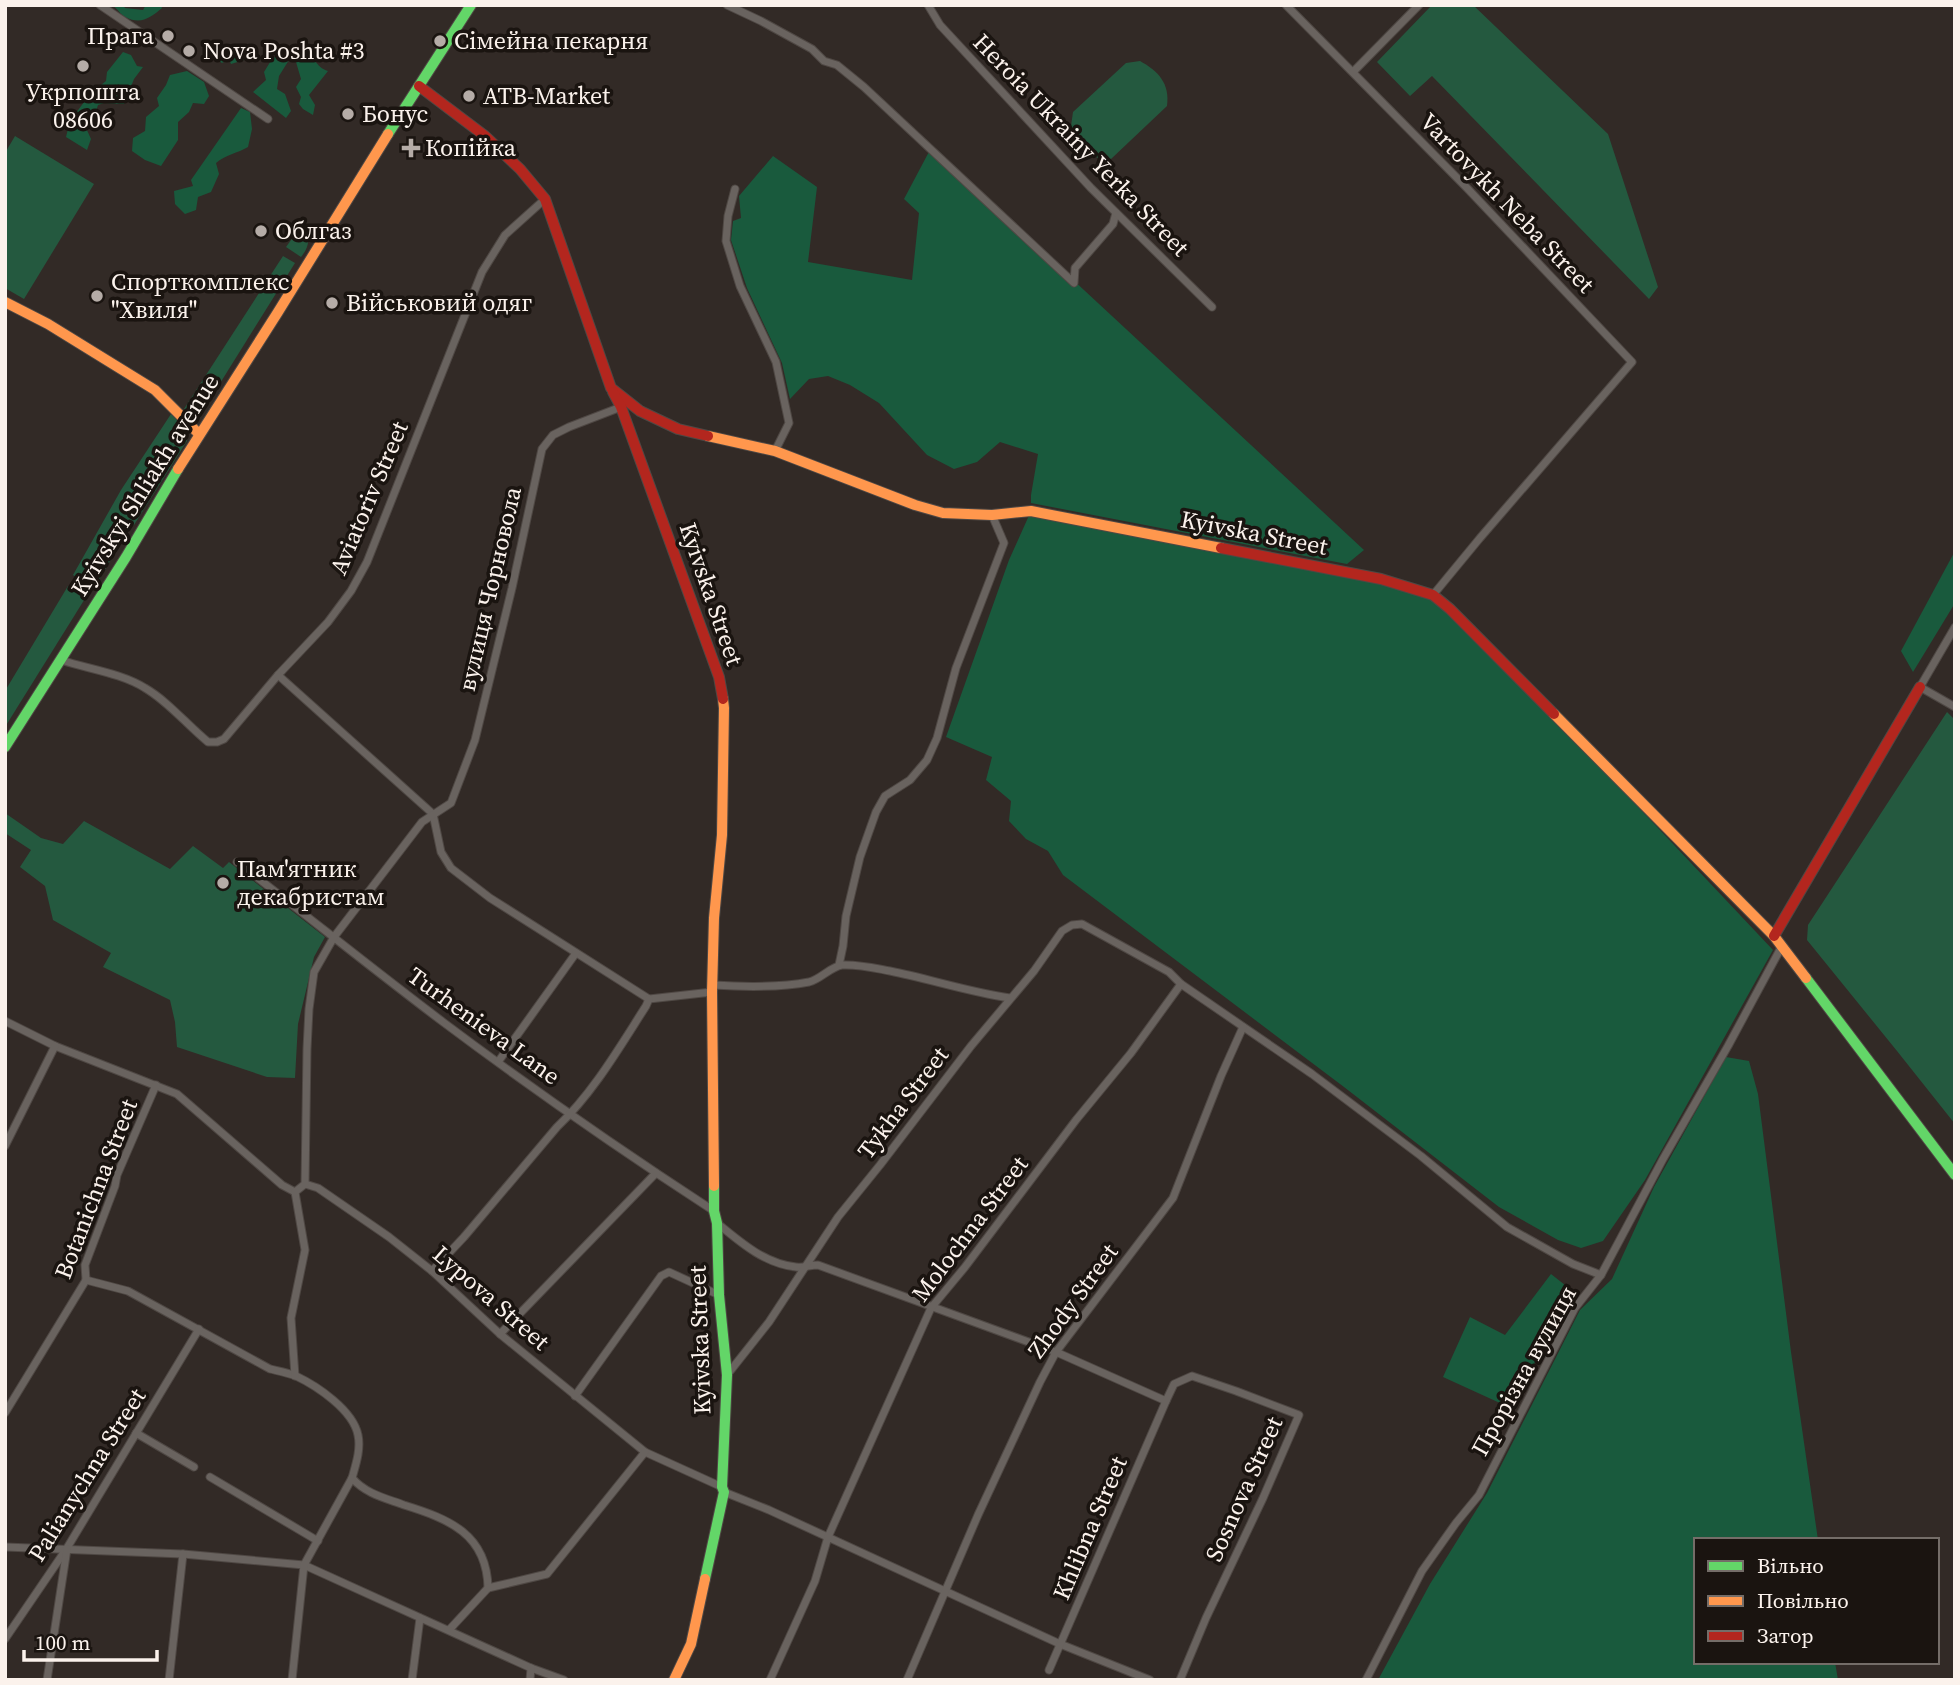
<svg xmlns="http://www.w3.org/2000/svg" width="1960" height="1685" font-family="'Source Serif 4',serif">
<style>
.green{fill:#24593f}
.forest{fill:#195a3d}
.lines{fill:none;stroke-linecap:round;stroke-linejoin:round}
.street-casing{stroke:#4f4844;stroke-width:9}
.fast-casing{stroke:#4f4844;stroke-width:12}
.slow-casing{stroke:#4f4844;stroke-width:12}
.jam-casing{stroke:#4f4844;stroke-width:12}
.street{stroke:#69635f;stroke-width:7}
.fast{stroke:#63d668;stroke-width:10}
.slow{stroke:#ff974d;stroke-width:10}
.jam{stroke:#b3261e;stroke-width:10}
.poi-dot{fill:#b5aca7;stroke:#1a1410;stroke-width:2.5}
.labels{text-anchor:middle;stroke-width:7;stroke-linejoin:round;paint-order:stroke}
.poi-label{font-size:24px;fill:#fbf2ec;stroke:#1a1410;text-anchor:start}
.street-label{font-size:24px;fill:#fbf2ec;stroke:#1a1410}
</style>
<rect width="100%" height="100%" fill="#322a26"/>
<g class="green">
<path d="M1432 5H1473L1608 134 1658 287 1649 299 1432 76 1410 96 1377 62Z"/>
<path d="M1140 61C1158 71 1170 83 1167 106L1111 159 1098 158 1085 151 1074 140 1071 126 1073 112 1126 63Z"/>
<path d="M15 136 94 184 24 299 5 288V153Z"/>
<path d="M304 222C309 237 311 245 301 257L286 247Z"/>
<path d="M283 256 295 263 199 417 191 416 184 409Z"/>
<path d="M171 414 186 430 187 441 134 525 119 531 114 554 93 590 73 575 121 490Z"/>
<path d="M68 586 86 597 5 727V691Z"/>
<path d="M1947 712 1955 720V1124L1897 1051 1807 940 1808 925Z"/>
<path d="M5 813 41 838 63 844 84 821 170 869 193 846 223 868 229 862 325 937 314 957 298 1024 295 1078 267 1077 177 1047 175 1022 170 1000 103 967 111 953 53 920 45 886 20 867 31 850 5 833Z"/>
</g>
<g class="forest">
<path d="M112 5H123L125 8 143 10 146 5H161L162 8C150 18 141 25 125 17 120 14 117 8 112 5Z"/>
<path d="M242 45 244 60 231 64 229 59 222 63 218 60 220 49 229 50Z"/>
<path d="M301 50C313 53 316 68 328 71L309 95 315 105 313 115 303 109 299 104 301 97 296 87 301 79 296 62Z"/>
<path d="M123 52 131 55 137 66 143 67 134 79 124 104 104 103 98 105 93 121 86 128 91 139 87 150 66 137 70 121 90 94 106 81 107 72Z"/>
<path d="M282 52 289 60 279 76 277 89 285 94 291 111 286 118 253 92 266 80 264 72 272 59Z"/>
<path d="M187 71 204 82 209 96 204 104 193 103 189 112 178 122V140L161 166 145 160 132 151 133 138 145 131 146 117 159 106 157 98 166 85 170 75Z"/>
<path d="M241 108 250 112 252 129 248 147C238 153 225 155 216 163L219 174 211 192 198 197 196 210 185 214 175 204 174 191 193 186 191 180Z"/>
<path d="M931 148 1364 550 1347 564 1031 503V495L1038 454 1000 442 977 462 954 469 927 455 879 403 850 385 828 376 809 379 790 399 782 363 747 288 731 240 733 221 741 218 739 196 773 156 817 187 808 262 912 280 919 213 904 199Z"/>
<path d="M1031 511 1433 595 1462 620 1773 950 1645 1180 1603 1241 1581 1248 1558 1240 1499 1207 1344 1087 1063 875 1048 851 1026 839 1009 821 1011 801 986 780 992 757 946 737 1009 560Z"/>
<path d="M1955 551V603L1913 672 1901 651Z"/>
<path d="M1726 1057 1749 1061 1758 1094 1791 1352 1818 1540H1696V1662H1835L1838 1680H1378L1430 1584 1487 1493 1580 1310 1612 1279 1654 1187Z"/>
<path d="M1551 1274 1570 1289 1513 1409 1443 1377 1470 1317 1505 1335Z"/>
</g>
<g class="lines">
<defs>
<g id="street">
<path d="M100 5 268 119"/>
<path d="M727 5 761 21 812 49 824 61 837 65 864 87 1074 283 1075 268 1113 224 1116 213"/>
<path d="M928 5 940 25 1091 188 1212 307"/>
<path d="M1286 5 1467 188 1632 362 1480 538 1433 595"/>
<path d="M1353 72 1419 5"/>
<path d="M735 189 728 216 726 241 740 286 776 362 789 423 775 451"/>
<path d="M1955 627 1920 687 1955 707"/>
<path d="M61 660C88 669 121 673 145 688 169 702 187 725 208 742H217L224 739 278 675 328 622 351 591 367 562 482 272 505 235 545 199"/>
<path d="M278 675 433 814 441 852 451 868 490 898 649 999 712 992"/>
<path d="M237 862C306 915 374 970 443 1022 531 1088 622 1151 714 1211"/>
<path d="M839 965 843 946 846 916 860 857 876 812 885 796 910 780 927 760 937 738 956 668 1004 543 992 515"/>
<path d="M713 985C744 987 778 988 809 982 821 979 830 967 842 965 858 964 874 968 890 971 930 979 969 992 1010 998"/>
<path d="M5 1021 55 1046 177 1094 282 1185 295 1192"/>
<path d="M498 1062 576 953"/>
<path d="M5 1146 55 1046"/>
<path d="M305 1184 318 1188 389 1237 432 1271 500 1334 645 1452 722 1487"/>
<path d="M717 1223C740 1242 765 1264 796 1267 804 1268 810 1265 818 1265L1056 1352 1166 1401"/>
<path d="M432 1271 464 1237 557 1127C593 1093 619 1048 646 1006L649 999"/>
<path d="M86 1280 128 1291 270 1369C278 1371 288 1373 296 1376 317 1386 353 1410 358 1435 361 1449 356 1464 352 1478 366 1494 385 1498 404 1505 449 1519 487 1534 488 1588L449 1630"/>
<path d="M500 1334 656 1173"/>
<path d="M727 1375 769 1322 838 1217 880 1165 971 1046 1034 971 1062 931 1072 925 1082 924 1169 972 1181 984 1312 1074 1421 1156 1507 1227 1573 1264 1601 1275"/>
<path d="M295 1376 291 1318 305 1250 295 1192 305 1184 307 1049 309 1009 314 972 334 937 422 822 451 803 475 740 512 588 542 449 553 435 569 427 621 407"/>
<path d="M575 1396 661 1276 669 1272 719 1295"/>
<path d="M5 1413 86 1280 85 1265 115 1186 117 1175 156 1085"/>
<path d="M136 1433 194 1467"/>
<path d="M210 1477 318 1541"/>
<path d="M724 1492 769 1510 1060 1644 1150 1680"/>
<path d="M5 1547 183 1554 304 1565 531 1668 564 1680"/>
<path d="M488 1588 547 1574 645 1452"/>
<path d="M5 1639 67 1548 199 1329"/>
<path d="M1049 1670 1166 1401 1174 1384 1192 1376 1236 1391 1299 1415 1263 1498 1206 1618 1180 1680"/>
<path d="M47 1680 67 1549"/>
<path d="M169 1680 183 1554"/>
<path d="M292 1680 304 1565 352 1478"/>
<path d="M412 1680 420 1618"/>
<path d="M530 1680 531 1668"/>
<path d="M770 1680 815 1581 828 1537 931 1308 965 1267 1076 1120 1131 1053 1181 984"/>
<path d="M907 1680 978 1515 1040 1382 1056 1352 1173 1198 1221 1076 1243 1027"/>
<path d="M1366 1680 1422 1571 1456 1523 1479 1495 1575 1308 1601 1275 1663 1159 1728 1046 1782 946"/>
</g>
<g id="fast">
<path d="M388 134 471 5"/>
<path d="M5 747 126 557 178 469"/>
<path d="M1806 978 1955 1175"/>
<path d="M705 1579 724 1492 722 1487 727 1375 719 1295 717 1223 714 1211V1186"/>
</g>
<g id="slow">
<path d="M5 302 48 324 155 390 199 434"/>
<path d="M708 436 775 451 915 505 943 513 992 515 1031 511 1221 548"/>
<path d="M178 469 278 312 388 134"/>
<path d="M1554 714 1774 936 1806 978"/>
<path d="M714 1186 712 992 714 918 722 835 724 708 723 699"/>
<path d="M674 1680 691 1644 705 1579"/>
</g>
<g id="jam">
<path d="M419 86 485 136 520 169 545 199 611 388 640 411 678 429 708 436"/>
<path d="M613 392 621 407 719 677 723 699"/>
<path d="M1221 548 1381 579 1433 595 1450 609 1554 714"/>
<path d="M1774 936 1920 687"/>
</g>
</defs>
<use href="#street" class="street-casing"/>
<use href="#fast" class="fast-casing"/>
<use href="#slow" class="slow-casing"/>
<use href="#jam" class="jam-casing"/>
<use href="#street" class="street"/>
<use href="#fast" class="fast"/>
<use href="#slow" class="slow"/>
<use href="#jam" class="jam"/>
</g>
<g class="poi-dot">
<circle cx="168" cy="36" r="7"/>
<circle cx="440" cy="41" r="7"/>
<circle cx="189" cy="51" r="7"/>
<circle cx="83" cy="66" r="7"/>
<circle cx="469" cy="96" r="7"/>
<circle cx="348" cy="114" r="7"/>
<path d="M407.5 137.5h7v7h7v7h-7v7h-7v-7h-7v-7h7z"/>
<circle cx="261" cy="231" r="7"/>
<circle cx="97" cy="296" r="7"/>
<circle cx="332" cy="303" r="7"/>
<circle cx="223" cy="883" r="7"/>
</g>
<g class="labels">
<g class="poi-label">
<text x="154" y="44" text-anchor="end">Прага</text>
<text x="454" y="49">Сімейна пекарня</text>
<text x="203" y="59">Nova Poshta #3</text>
<text x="83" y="100" text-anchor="middle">Укрпошта<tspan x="83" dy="28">08606</tspan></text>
<text x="483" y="104">ATB-Market</text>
<text x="362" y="122">Бонус</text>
<text x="425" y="156">Копійка</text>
<text x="275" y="239">Облгаз</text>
<text x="111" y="290">Спорткомплекс<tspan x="111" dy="28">"Хвиля"</tspan></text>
<text x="346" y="311">Військовий одяг</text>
<text x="237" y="877">Пам'ятник<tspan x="237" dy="28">декабристам</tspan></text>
</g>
<g class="street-label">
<text transform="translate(1081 145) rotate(46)" y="8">Heroia Ukrainy Yerka Street</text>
<text transform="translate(1507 203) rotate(46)" y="8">Vartovykh Neba Street</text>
<text transform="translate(145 485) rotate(-58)" y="8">Kyivskyi Shliakh avenue</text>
<text transform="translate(369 498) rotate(-67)" y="8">Aviatoriv Street</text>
<text transform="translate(1254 533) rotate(11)" y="8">Kyivska Street</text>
<text transform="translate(490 589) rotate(-77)" y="8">вулиця Чорновола</text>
<text transform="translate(711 594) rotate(71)" y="8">Kyivska Street</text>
<text transform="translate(484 1026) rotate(36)" y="8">Turhenieva Lane</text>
<text transform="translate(903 1103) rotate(-53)" y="8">Tykha Street</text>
<text transform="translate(96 1189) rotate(-69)" y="8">Botanichna Street</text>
<text transform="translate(970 1229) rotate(-53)" y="8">Molochna Street</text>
<text transform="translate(491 1298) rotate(41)" y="8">Lypova Street</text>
<text transform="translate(1073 1301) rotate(-54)" y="8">Zhody Street</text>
<text transform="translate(700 1340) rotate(-92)" y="8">Kyivska Street</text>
<text transform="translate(1524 1371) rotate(-61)" y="8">Прорізна вулиця</text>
<text transform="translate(87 1475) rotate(-58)" y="8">Palianychna Street</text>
<text transform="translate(1244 1489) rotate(-66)" y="8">Sosnova Street</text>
<text transform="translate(1090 1528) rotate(-67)" y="8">Khlibna Street</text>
</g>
</g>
<rect width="1960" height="1685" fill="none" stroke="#fbf2ec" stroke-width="14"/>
<rect x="1694" y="1538" width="245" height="126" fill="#1a1410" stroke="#746d68" stroke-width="2"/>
<rect x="1708" y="1561" width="35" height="10" fill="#63d668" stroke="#746d68" stroke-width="2"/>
<text x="1757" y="1573" font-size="21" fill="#fbf2ec">Вільно</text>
<rect x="1708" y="1596" width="35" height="10" fill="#ff974d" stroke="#746d68" stroke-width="2"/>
<text x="1757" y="1608" font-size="21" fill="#fbf2ec">Повільно</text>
<rect x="1708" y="1631" width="35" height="10" fill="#b3261e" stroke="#746d68" stroke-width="2"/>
<text x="1757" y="1643" font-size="21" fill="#fbf2ec">Затор</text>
<path d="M24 1650v10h133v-10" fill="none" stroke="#fbf2ec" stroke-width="3.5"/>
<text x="35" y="1650" font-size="21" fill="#fbf2ec" stroke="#1a1410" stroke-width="5" paint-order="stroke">100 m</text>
</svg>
